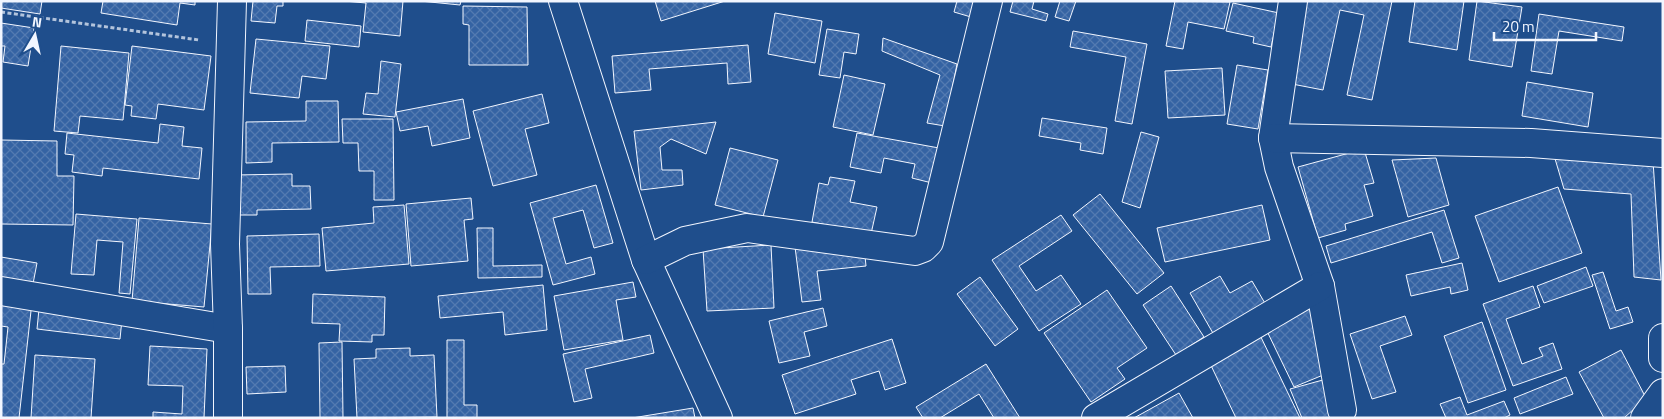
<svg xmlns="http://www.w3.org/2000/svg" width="1664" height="419" font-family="'Titillium Web',sans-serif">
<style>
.building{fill:url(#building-cross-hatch);stroke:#f2f6ff}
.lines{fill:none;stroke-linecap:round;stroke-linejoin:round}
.minor-casing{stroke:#f2f6ff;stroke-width:30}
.path{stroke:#b3c4dc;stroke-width:3;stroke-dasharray:4 2.5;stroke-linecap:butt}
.minor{stroke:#1f4e8c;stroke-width:28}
</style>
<defs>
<pattern id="building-cross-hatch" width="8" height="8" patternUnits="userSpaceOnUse" patternTransform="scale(1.25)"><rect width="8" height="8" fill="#3563a3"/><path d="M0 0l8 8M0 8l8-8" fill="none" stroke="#537ab1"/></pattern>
</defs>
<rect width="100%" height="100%" fill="#1f4e8c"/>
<g class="building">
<path d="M1 1H42L40 14 1 8Z"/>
<path d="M103 1H195V5L180 3 177 25 101 13Z"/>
<path d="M253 1H283V6H277L275 23 251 21Z"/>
<path d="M344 1H403L400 36 363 32 366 3Z"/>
<path d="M420 1H461L460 5Z"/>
<path d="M655 1H725L661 21Z"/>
<path d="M957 1H976L971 17 954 12Z"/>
<path d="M1013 1H1034L1032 9 1048 14 1046 21 1010 12Z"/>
<path d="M1060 1H1076L1069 21 1055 17Z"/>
<path d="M1175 1 1230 2 1224 29 1188 22 1183 49 1166 46Z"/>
<path d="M1304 1H1392L1372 100 1347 95 1364 15 1340 10 1323 90 1287 83Z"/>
<path d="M1415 1H1464L1457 50 1409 42Z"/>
<path d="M1477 1 1522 7 1512 67 1469 60Z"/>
<path d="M1233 3 1279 13 1271 47 1253 43 1254 37 1226 31Z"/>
<path d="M463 6 527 7 528 65H469V25L463 24Z"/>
<path d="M775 13 822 21 815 63 768 54Z"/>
<path d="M1539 14 1624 27 1622 41 1559 31 1552 74 1531 71Z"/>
<path d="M307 20 361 26 359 47 305 41Z"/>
<path d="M1 23 34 28 28 66 3 62 5 46H1Z"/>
<path d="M827 29 859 34 856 54 844 52 840 78 819 75Z"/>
<path d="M1073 31 1147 44 1132 124 1115 121 1126 57 1070 47Z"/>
<path d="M883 38 957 64 945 126 927 123 940 75 882 51Z"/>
<path d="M256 39 330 46 326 79 302 76 299 98 250 93Z"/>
<path d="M748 45 751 82 728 84 727 63 649 69 651 90 615 93 612 56Z"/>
<path d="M61 46 129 53 123 120 80 116 78 133 54 131Z"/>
<path d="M132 46 211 56 204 110 158 104 156 119 131 116 132 106 125 105Z"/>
<path d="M381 61 401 64 395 117 363 114 366 93 378 94Z"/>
<path d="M1237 65 1268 70 1258 129 1227 124Z"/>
<path d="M1222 68 1225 115 1168 118 1165 71Z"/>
<path d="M844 75 885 84 873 135 833 127Z"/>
<path d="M1527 82 1593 93 1588 127 1522 116Z"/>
<path d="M542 94 549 123 525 129 537 175 493 186 473 111Z"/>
<path d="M463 99 470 138 432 146 428 126 400 131 396 112Z"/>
<path d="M306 101H338L339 142 272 143V162L246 163V122L306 121Z"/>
<path d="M1042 118 1107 128 1103 154 1080 150 1081 143 1039 136Z"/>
<path d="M342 119H393L394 200H374V171H359L358 143H343Z"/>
<path d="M716 122 706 154 671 139 660 147 662 170H682L683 185 641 190 634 131Z"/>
<path d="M160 124 184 127 182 146 202 148 199 179 103 168 102 176 72 172 74 155 65 154 67 133 158 143Z"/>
<path d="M1141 132 1159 137 1140 208 1122 202Z"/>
<path d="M857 133 939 148 932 183 912 178 915 164 884 158 881 173 850 167Z"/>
<path d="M1 140 57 141V176H74L73 225 1 224Z"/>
<path d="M730 148 778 160 763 217 715 205Z"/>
<path d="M1364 149 1374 183 1364 185 1373 216 1345 224 1346 230 1318 238 1298 167Z"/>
<path d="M1553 152 1653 161 1661 280 1634 277 1631 194 1564 189Z"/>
<path d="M1436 158 1449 205 1408 217 1392 160Z"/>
<path d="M292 174V186H310L311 209 257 210V215H236L235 175Z"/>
<path d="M830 177 855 181 850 202 877 207 871 234 812 222 819 183 828 185Z"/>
<path d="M596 185 613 243 594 248 583 210 553 218 566 264 591 257 595 274 553 285 530 203Z"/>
<path d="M1558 187 1582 253 1499 282 1475 216Z"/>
<path d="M1100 194 1164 273 1137 294 1073 215Z"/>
<path d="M471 198 473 219 464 220 468 261 411 266 406 204Z"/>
<path d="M404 205 409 264 326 271 322 228 374 223 373 207Z"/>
<path d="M1262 205 1270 240 1165 262 1157 228Z"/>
<path d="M1444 210 1459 258 1442 263 1432 232 1331 263 1326 246Z"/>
<path d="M76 214 137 219 130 294 119 293 123 242 97 240 94 275 71 274Z"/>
<path d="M1061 215 1072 231 1019 266 1036 291 1061 275 1081 304 1039 331 992 260Z"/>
<path d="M139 218 212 224 204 307 132 301Z"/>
<path d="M477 228H493V266L542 265V277L478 278Z"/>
<path d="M319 234 320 266 270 267 271 294H248L247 236Z"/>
<path d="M794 239 864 246 866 266 817 271 821 300 802 302Z"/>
<path d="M771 245 774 308 707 311 703 249Z"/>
<path d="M1 257 37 263 32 289 1 283Z"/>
<path d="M1462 263 1468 290 1451 294 1450 287 1411 296 1406 275Z"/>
<path d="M1586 267 1593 286 1544 303 1537 286Z"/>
<path d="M1603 272 1616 311 1628 307 1633 322 1610 329 1592 275Z"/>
<path d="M1220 276 1230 293 1252 281 1266 305 1214 335 1190 293Z"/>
<path d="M980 277 1018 329 995 346 957 294Z"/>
<path d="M633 282 636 297 616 300 623 340 564 350 554 296Z"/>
<path d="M543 285 547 330 505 335 503 312 440 318 438 296Z"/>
<path d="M1171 286 1204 337 1176 355 1143 305Z"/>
<path d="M1533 286 1540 307 1506 319 1522 364 1543 356 1539 348 1553 343 1562 369 1513 386 1483 304Z"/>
<path d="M1107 290 1147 348 1117 368 1125 379 1091 402 1044 333Z"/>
<path d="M313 294 385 297 384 335H372V342L339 341 340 324 312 323Z"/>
<path d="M1 299 32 302 19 418H1V364H4L8 327 1 326Z"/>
<path d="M1310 303 1328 373 1294 387 1264 325Z"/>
<path d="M823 308 827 326 804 332 810 356 779 363 769 321Z"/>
<path d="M39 309 122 319 120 339 37 329Z"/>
<path d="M1405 316 1412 335 1380 346 1396 392 1372 399 1350 334Z"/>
<path d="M1482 322 1506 390 1468 403 1444 336Z"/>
<path d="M1258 331 1300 418H1236L1206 355Z"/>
<path d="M650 335 654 353 585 369 592 398 574 402 563 354Z"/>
<path d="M892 339 906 383 885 390 879 371 851 380 856 394 795 414 782 375Z"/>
<path d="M447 340H464V405H477V418H447Z"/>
<path d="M342 342 343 418H320L319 343Z"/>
<path d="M150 346 207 349 204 418H153V412L182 414 183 386 148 385Z"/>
<path d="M410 348V356L434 355 437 417 357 418 354 359 376 358V349Z"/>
<path d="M1621 350 1646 398 1624 418H1604L1579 372Z"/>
<path d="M35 355 95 359 91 418H31Z"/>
<path d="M986 364 1020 418H994L979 394 940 418H923L916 407Z"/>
<path d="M285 366 286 392 247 394 246 367Z"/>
<path d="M1566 377 1573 394 1520 414 1514 398Z"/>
<path d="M1330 378 1341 418H1302L1290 389Z"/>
<path d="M1179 393 1193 418H1134Z"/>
<path d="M1460 397 1467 415 1504 401 1510 415 1504 418H1446L1440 404Z"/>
<path d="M693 408 695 418H632Z"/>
</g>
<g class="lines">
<defs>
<g id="minor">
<path d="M563 1 646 260 718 418"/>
<path d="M1293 1 1273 138 1279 167 1320 286 1342 410"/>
<path d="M1273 138 1531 143 1663 153"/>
<path d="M646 260 685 241 747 228 915 251 923 248 929 242 988 1"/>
<path d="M1 291 228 329"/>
<path d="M1663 338V358"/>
<path d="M228 418V329L225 244 232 1"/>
<path d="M1096 418 1320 286"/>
<path d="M1645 418 1663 393"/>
</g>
</defs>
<use href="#minor" class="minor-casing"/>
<path class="path" d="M1 12 199 40"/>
<use href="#minor" class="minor"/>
</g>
<rect width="1664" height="419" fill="none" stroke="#f2f6ff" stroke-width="5"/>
<g transform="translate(35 35) rotate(9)" stroke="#1f4e8c" stroke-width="4" paint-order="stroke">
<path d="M0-4L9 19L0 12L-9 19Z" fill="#f2f6ff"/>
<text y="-8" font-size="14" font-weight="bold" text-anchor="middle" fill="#f2f6ff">N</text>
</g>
<path d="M1494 32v8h102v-8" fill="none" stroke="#f2f6ff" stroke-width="2.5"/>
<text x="1502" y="32" font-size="15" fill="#f2f6ff" stroke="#1f4e8c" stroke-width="4" paint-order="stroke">20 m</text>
</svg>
